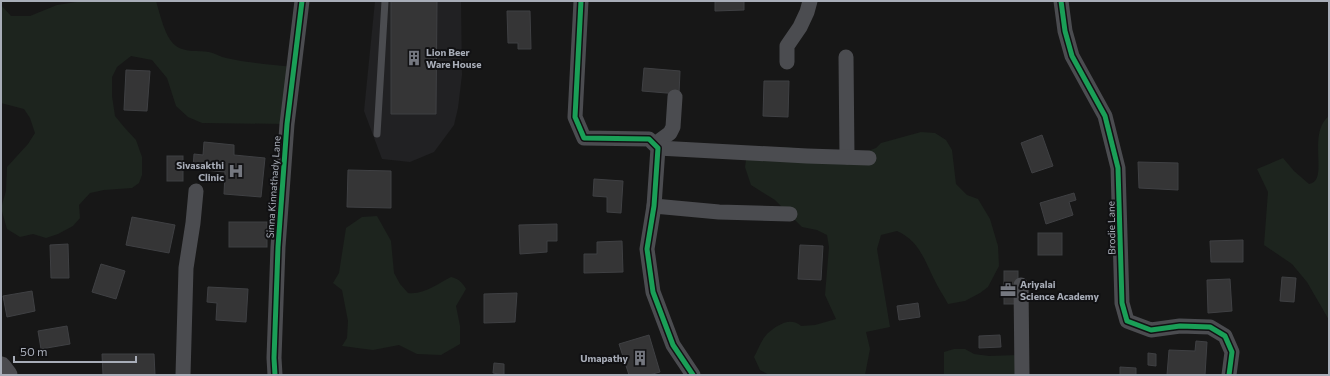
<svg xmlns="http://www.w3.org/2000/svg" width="1330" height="376" font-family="Commissioner,sans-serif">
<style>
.built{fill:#212123}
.green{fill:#1d241e}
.building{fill:#353536;stroke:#3f4043}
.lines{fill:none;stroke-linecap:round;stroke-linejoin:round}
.lane{stroke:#4b4c50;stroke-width:7}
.street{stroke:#4b4c50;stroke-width:15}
.secondary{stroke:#4a4a4e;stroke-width:21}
.cycleway-casing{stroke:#111113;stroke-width:8}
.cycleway{stroke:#1a9f57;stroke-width:5}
.labels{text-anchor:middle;stroke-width:4;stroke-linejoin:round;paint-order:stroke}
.poi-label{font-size:10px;font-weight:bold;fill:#a8adb8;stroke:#111113;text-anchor:start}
.street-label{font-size:10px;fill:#a8adb8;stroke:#111113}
</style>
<rect width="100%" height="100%" fill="#171717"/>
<path class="built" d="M375 1H461L462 75 458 108 454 125 434 152 410 162 382 159 364 111Z"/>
<g class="green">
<path d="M83 1H156C160 14 165 38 176 46 186 53 198 50 209 52 215 53 220 57 226 58 249 63 271 65 294 67L287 124 202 123 188 117 176 106 167 78 152 60 131 56 117 67 112 77V96L115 116 124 127 136 140 142 157V175L139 183 132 188 104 190 90 193 79 205 80 218 73 226 58 234 46 238 33 234 20 237 7 229 1 208 6 191 7 167 28 144 35 133 30 118 24 109 1 103V5L11 16H30L57 5Z"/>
<path d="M1329 116V320L1307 282 1292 264 1264 245 1268 192 1257 169 1283 158 1294 171 1309 184C1330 181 1306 134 1329 116Z"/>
<path d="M921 132 935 133 946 140 952 150 956 184 967 195 978 199 990 219 998 246 999 266 988 287 980 293 965 301 948 304C944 296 938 288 934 279 924 259 919 241 897 231L881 235 877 249 890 327 866 332 870 349 865 375H769L760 370 754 357C758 350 761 340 767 334 776 326 790 316 801 326L815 325 836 319 825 295 829 247 827 235 817 230 802 227 775 200 751 185 745 167 748 147H786L848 155 868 151 876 148 881 143Z"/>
<path d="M377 216 391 241 394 273 400 284 408 293C424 295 437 284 451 277 459 279 462 282 466 289L456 306 460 326V344L441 355 417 354 399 345 373 350 342 346 347 338 348 321 342 290 333 283 339 273 346 228 362 217Z"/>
<path d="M954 349H965L974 354 989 356 1022 355V375H944V352Z"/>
</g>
<g class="building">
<path d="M391 1H437L436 114H391Z"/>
<path d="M715 1H744V10L715 11Z"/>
<path d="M507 11H530L531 49H518V43H508Z"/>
<path d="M644 68 680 71 679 94 642 91Z"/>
<path d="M126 70 150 71 147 111 124 110Z"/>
<path d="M764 81H789L788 117 763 116Z"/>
<path d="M1042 135 1053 166 1032 173 1021 143Z"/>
<path d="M204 142 234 145V155L265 158 261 197 224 194 225 172 193 169 194 154 203 155Z"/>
<rect x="167" y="156" width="16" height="25"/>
<path d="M1138 162 1178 163V190L1139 188Z"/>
<path d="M348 170 391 171V208L347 207Z"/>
<path d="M594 179 623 181 621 213 607 212V197L593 196Z"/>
<path d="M1074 193 1076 200 1069 202 1073 215 1046 224 1040 203Z"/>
<path d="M132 217 175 225 169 253 126 245Z"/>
<rect x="229" y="222" width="38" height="25"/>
<path d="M557 224V241H547V252L520 254 519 225Z"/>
<rect x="1038" y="233" width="24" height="22"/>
<path d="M1243 240V262H1211L1210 241Z"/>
<path d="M622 241 623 272 584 273V254H597V242Z"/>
<path d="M68 244 69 278H51L50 245Z"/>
<path d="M800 245 823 246 821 280 798 279Z"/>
<path d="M101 264 125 271 116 299 92 292Z"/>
<rect x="1004" y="271" width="14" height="33"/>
<path d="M1282 277 1296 278 1294 302 1280 301Z"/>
<path d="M1230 279 1232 311 1208 313 1207 280Z"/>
<path d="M208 287 248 289 246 322 216 320 217 303 207 302Z"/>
<path d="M32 291 35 311 7 317 3 296Z"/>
<path d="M517 293 515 322 484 323V294Z"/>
<path d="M918 303 920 317 899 320 897 306Z"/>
<path d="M67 326 70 344 41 349 38 331Z"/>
<path d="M649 335 660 372 649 375H629L619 344Z"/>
<path d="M1000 335 1001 347 979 348V336Z"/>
<path d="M1196 341 1207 342 1205 375H1167L1169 350 1195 351Z"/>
<path d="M1148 353 1156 354V366L1148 365Z"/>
<path d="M102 354H154L155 375H103Z"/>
<path d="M494 363 504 364V375L493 373Z"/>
<path d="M1120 367 1136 368V375H1120Z"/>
</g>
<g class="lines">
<path class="lane" d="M377 134 385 1"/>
<g class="street">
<path d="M581 1 575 117 584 138 649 139 658 148 654 206 647 249 653 292 673 345 693 375"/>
<path d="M1061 1 1065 31 1072 56 1105 116 1118 168 1122 303 1127 321 1151 330 1180 326 1210 327 1225 336 1232 352 1229 375"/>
<path d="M846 57 847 157"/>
<path d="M787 62V46L800 27 807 12 810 1"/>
<path d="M655 144 670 133 673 127 675 97"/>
<path d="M658 148 807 156 869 158"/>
<path d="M654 206 719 212 790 214"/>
<path d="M1021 285 1022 375"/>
<path d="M183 375 186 268 193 223 196 191"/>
<path d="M275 375 274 358 278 247 287 124 302 1"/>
</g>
<path class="secondary" d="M1 367 7 375"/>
<defs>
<g id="cycleway">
<path d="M581 1 575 117 584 138 649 139 658 148 654 206 647 249 653 292 673 345 693 375"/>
<path d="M1061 1 1065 31 1072 56 1105 116 1118 168 1122 303 1127 321 1151 330 1180 326 1210 327 1225 336 1232 352 1229 375"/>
<path d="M275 375 274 358 278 247 287 124 302 1"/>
</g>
</defs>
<use href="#cycleway" class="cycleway-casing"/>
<use href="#cycleway" class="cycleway"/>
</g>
<defs>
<symbol id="building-bare" viewBox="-9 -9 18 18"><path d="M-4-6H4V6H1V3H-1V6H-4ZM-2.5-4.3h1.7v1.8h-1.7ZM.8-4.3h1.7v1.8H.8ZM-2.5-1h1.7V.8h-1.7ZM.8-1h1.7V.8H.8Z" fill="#757880" stroke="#111113" stroke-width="2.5" paint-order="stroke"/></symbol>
<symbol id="hospital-bare" viewBox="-9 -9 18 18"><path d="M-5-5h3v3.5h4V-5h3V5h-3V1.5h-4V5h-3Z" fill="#757880" stroke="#111113" stroke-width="2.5" paint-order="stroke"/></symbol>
<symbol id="office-bare" viewBox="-9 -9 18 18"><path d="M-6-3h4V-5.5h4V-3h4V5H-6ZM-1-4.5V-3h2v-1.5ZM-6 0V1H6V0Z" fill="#757880" stroke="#111113" stroke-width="2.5" paint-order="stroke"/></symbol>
</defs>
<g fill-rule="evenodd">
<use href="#building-bare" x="403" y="47" width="22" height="22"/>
<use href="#hospital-bare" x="225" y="160" width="22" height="22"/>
<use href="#office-bare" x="997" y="279" width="22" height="22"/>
<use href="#building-bare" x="629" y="347" width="22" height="22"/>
</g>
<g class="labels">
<g class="poi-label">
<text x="426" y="56">Lion Beer<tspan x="426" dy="12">Ware House</tspan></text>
<text x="224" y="169" text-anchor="end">Sivasakthi<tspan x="224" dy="12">Clinic</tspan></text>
<text x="1020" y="288">Ariyalai<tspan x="1020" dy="12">Science Academy</tspan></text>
<text x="628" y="362" text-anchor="end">Umapathy</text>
</g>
<g class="street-label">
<text transform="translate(273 187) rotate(-86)" y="4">Sinna Kinnathady Lane</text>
<text transform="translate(1111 228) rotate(-91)" y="4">Brodie Lane</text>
</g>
</g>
<rect width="1330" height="376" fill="none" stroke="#a8adb8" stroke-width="4"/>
<path d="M14 356v6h122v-6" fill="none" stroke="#a8adb8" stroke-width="2"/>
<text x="20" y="356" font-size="12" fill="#a8adb8" stroke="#111113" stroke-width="3" paint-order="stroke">50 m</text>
</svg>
